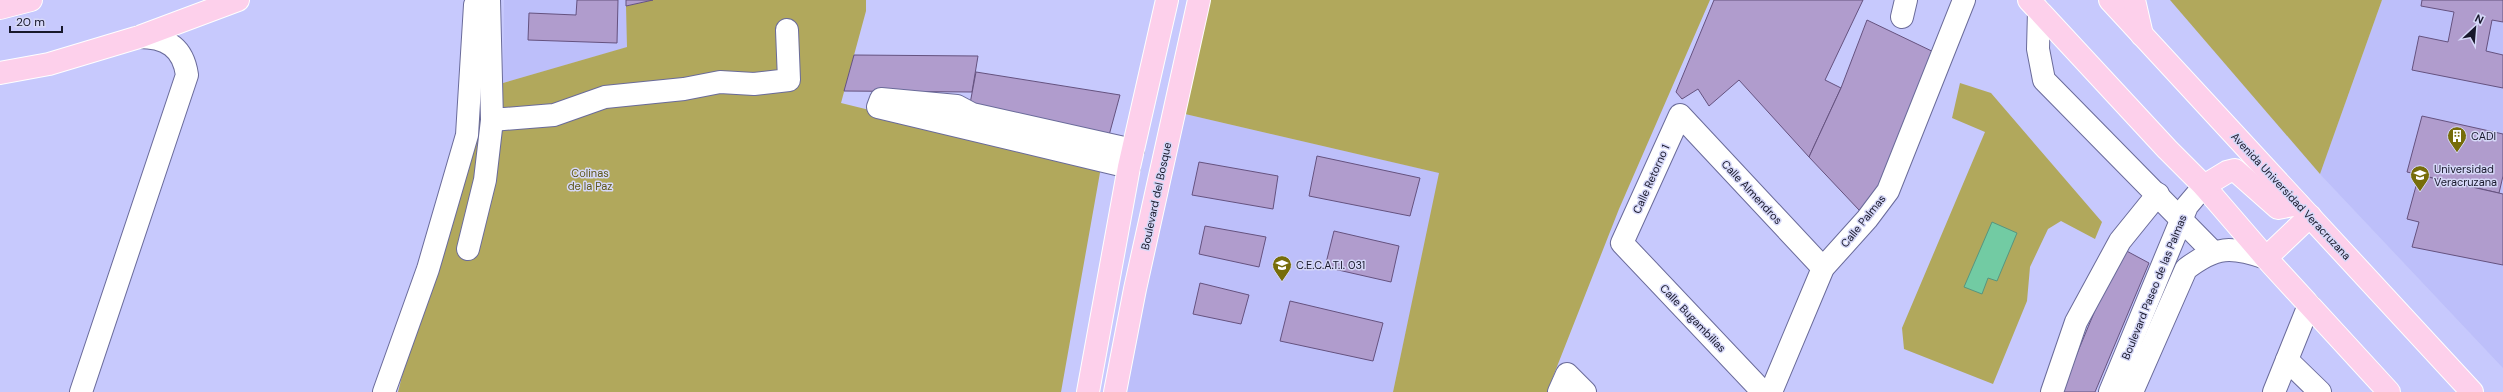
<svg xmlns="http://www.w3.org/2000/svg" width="2503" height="392" font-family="'DM Sans',sans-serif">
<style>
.built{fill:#bdbffa}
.green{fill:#b1a85c}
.water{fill:#72cba3;stroke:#57957f}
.building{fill:#b09ccd;stroke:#65527f}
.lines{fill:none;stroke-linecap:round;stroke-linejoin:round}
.minor-casing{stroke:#6a6b9a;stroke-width:24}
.major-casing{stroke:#fff;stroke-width:24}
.minor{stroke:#fff;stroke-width:22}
.major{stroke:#fdd0eb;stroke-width:22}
.labels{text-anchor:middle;stroke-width:3;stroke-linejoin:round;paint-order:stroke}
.poi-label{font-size:11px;fill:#18182b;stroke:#d6d8f8;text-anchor:start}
.park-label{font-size:11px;fill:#5f581b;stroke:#d6d8f8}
.street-label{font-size:11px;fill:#18182b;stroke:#d6d8f8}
</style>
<rect width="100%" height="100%" fill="#c7c9fd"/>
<g class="built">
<path d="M504 0H626L628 47 503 83Z"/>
<path d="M2382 0H2503V368L2320 174Z"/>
<path d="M1185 114 1440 173 1393 392H1124Z"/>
</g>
<g class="green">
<path d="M653 0H866V11L841 103 1101 167 1061 392H398L433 253 472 78 503 83 627 47 626 6Z"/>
<path d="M1210 0H1710L1619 209 1547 392H1393L1439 173 1185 114Z"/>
<path d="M2170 0H2382L2320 174Z"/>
<path d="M1960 83 1991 93 2102 222 2095 239 2061 221 2048 229 2030 267 2027 301 1993 384 1904 349 1902 328 1985 132 1952 118Z"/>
</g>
<path class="water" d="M1992 222 2017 233 1997 281 1988 278 1982 294 1964 287Z"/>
<g class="building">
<path d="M577 0H618L617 43 528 40 529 13 576 15Z"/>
<path d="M626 0H653L626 6Z"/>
<path d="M1714 0H1863L1825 80 1841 88 1809 157 1739 80 1709 106 1698 89 1682 99 1676 92Z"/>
<path d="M2422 0H2503V22L2492 20 2486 51 2503 55V88L2412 70 2419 36 2448 42 2454 12 2421 6Z"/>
<path d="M1867 20 1940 55 1884 187 1859 210 1809 157 1841 88Z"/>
<path d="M854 55 978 56 972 92 844 91Z"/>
<path d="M976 72 1120 95 1108 139 969 109Z"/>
<path d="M2422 116 2503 134V176L2499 193 2407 172Z"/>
<path d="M1317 156 1420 178 1410 216 1309 196Z"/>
<path d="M1199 162 1278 176 1273 209 1192 195Z"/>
<path d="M2419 175 2503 194V265L2412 247 2419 222 2407 219Z"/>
<path d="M1205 226 1266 237 1259 267 1199 254Z"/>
<path d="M1334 231 1399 246 1391 282 1325 267Z"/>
<path d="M2121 248 2149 263 2095 392H2061Z"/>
<path d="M1200 283 1249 295 1241 324 1193 314Z"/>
<path d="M1290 301 1383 323 1373 361 1280 341Z"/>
</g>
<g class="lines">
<defs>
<g id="minor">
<path d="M489 0 492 120 554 115 605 97 684 89 720 82 754 84 789 80 787 30"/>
<path d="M2039 11 2038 49 2044 80 2213 252"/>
<path d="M1902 17 1906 0"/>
<path d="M1129 167 878 107 881 99 957 106 972 114 1133 150"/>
<path d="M468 249 485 180 492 120"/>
<path d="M2287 360 2320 392"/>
<path d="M81 392 187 75C183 47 166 37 139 37"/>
<path d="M384 392 428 269 467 135 475 5"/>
<path d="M1559 392 1567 374 1585 392"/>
<path d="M1763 392 1622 243 1680 115 1823 268"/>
<path d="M1771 392 1823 268 1867 219 1888 191 1964 0"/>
<path d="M2052 392 2076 322 2120 241 2158 194"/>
<path d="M2110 392 2187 206 2204 186"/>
<path d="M2132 392 2186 269C2216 246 2231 246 2266 258"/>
<path d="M2274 392 2309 305"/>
</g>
<g id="major">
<path d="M2029 0 2167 149 2204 186 2266 258 2389 392"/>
<path d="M2110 0 2472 392"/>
<path d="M2134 0 2142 35"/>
<path d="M0 8 31 0"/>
<path d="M0 73 49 64 139 37 238 0"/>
<path d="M2204 186 2227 172 2235 170 2278 208 2298 204"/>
<path d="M2266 258 2310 216"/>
<path d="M1088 392 1129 167 1167 0"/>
<path d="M1115 392 1135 289 1199 0"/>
</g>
</defs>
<use href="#minor" class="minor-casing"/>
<use href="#major" class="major-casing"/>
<use href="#minor" class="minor"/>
<use href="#major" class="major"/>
</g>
<defs>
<symbol id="building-pin" viewBox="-11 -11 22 30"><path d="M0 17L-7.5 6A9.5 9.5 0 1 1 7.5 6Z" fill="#776d09" stroke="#d6d8f8"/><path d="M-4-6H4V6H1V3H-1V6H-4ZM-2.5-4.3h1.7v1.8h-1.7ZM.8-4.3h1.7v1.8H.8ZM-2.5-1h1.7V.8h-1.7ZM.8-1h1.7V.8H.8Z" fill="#fff"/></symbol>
<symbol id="university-pin" viewBox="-11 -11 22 30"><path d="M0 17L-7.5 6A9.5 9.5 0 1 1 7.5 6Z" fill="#776d09" stroke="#d6d8f8"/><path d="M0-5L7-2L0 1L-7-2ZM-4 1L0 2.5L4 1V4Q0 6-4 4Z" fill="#fff"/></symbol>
<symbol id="school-pin" viewBox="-11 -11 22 30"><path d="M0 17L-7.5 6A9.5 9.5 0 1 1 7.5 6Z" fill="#776d09" stroke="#d6d8f8"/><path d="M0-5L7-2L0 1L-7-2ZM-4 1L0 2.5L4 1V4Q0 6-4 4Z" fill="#fff"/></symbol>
</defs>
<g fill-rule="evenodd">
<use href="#building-pin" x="2446" y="125" width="22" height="30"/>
<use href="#university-pin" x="2409" y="164" width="22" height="30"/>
<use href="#school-pin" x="1271" y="254" width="22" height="30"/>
</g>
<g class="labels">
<g class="poi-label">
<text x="2471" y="140">CADI</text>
<text x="2434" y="173">Universidad<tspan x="2434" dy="13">Veracruzana</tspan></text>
<text x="1296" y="269">C.E.C.A.T.I. 031</text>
</g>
<g class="park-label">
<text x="590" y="177">Colinas<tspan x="590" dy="13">de la Paz</tspan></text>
</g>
<g class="street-label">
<text transform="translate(1651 179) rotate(-66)" y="4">Calle Retorno 1</text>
<text transform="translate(1752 192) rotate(47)" y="4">Calle Almendros</text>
<text transform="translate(1156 196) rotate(-78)" y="4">Boulevard del Bosque</text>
<text transform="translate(2291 196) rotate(47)" y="4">Avenida Universidad Veracruzana</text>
<text transform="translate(1863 221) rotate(-51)" y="4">Calle Palmas</text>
<text transform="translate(2154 287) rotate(-68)" y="4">Boulevard Paseo de las Palmas</text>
<text transform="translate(1693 318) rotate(46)" y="4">Calle Bugambilias</text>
</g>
</g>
<g transform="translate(2475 28) rotate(26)" stroke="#d6d8f8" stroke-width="3" paint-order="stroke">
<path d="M0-3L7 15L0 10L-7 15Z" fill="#18182b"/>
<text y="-6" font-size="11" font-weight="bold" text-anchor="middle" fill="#18182b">N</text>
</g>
<path d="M10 26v6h52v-6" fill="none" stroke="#18182b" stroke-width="2"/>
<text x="16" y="26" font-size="12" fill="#18182b" stroke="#d6d8f8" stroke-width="3" paint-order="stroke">20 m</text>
</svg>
